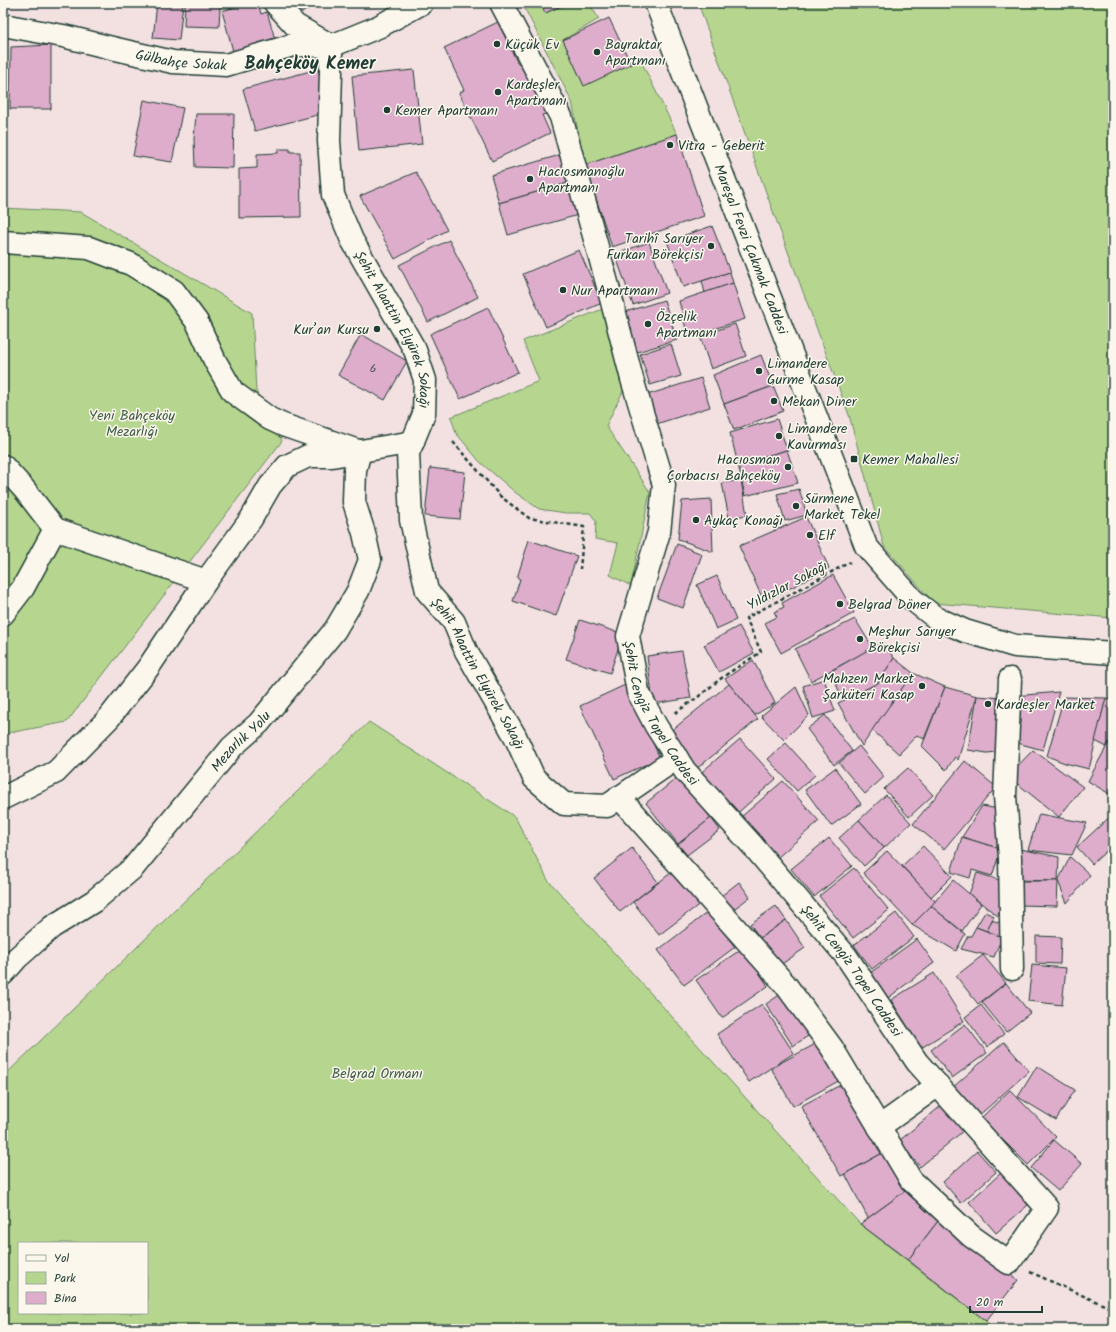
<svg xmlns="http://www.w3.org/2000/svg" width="1116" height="1332" font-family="Kalam,sans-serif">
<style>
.green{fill:#b6d68f;stroke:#6a8a62;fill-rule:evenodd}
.building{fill:#dfadcc;stroke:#1f3d34}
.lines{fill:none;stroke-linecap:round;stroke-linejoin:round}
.minor-casing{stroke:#1f3d34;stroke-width:25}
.major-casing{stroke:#1f3d34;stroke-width:25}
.path{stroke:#1f3d34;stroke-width:2.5;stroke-dasharray:4 3;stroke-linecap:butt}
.minor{stroke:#fbf7ec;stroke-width:22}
.major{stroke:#fbf7ec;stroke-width:22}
.poi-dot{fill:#1f3d34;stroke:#fbf7ec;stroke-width:1.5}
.labels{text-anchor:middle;stroke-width:3;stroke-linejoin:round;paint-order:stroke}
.number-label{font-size:12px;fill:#4f595a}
.poi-label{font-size:14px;fill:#1f3d34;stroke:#fbf7ec;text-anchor:start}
.street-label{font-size:14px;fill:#1f3d34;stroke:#fbf7ec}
.park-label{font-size:14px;fill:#3d5c46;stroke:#fbf7ec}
.district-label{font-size:18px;font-weight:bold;fill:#1f3d34;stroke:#fbf7ec}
</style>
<rect width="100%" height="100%" fill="#f3e1e2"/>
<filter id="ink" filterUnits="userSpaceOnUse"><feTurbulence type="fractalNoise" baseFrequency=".025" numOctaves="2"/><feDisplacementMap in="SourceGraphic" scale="8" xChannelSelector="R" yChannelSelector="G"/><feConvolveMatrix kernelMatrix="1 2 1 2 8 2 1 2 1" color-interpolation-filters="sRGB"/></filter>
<g filter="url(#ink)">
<g class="green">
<path d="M522 3H541L546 13 568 3H589L599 19 563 40 584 85 640 59 677 134 585 165 572 102Z"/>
<path d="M698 3H1113V618L934 603 884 546 849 415 771 206Z"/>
<path d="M3 208 81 212 252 313 256 391 282 441 67 722 3 734Z"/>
<path d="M605 308 626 385 606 426 650 492 631 586 610 575 618 543 595 539 596 521 590 513H566L539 509 516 493 480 462 456 433 451 417 539 381 523 341Z"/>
<path d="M369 722 515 817 548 880 860 1224 986 1321 993 1329H3V1077ZM19 1243H147V1313H19Z"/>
</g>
<g class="building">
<path d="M157 3H183L179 40 153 38Z"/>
<path d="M185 3H239L220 7 219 27 184 26Z"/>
<path d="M249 3H258L261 14 267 12 275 39 233 51 222 11Z"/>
<path d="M296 3H316L302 13Z"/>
<path d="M541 3H568L545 13Z"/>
<path d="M609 18 631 64 584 86 563 40Z"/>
<path d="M498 22 518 64 521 63 546 114 542 115 550 133 492 161 459 93 464 90 444 48Z"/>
<path d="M51 45V109H10L11 47Z"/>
<path d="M318 69 329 112 255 131 243 89Z"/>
<path d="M414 70 422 144 359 151 352 76Z"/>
<path d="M144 100 183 108 172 162 133 156Z"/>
<path d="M196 114H234L233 168 195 167 194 139Z"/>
<path d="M677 134 704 216 612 247 585 165Z"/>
<path d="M278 149H290V152H300L301 217 239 218V169L257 168V154L278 153Z"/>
<path d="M560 155 568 183 499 203 491 175Z"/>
<path d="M416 172 447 230 395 259 360 196Z"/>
<path d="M568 183 578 215 508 235 499 203Z"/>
<path d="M712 226 730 272 683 287 667 241Z"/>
<path d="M449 240 478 297 428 322 399 265Z"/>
<path d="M649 242 667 293 633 305 615 254Z"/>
<path d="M579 250 602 303 546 327 523 274Z"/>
<path d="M730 272 733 283 705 293 702 281Z"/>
<path d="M733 283 745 319 688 337 679 301Z"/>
<path d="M664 300 677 340 634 353 622 313Z"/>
<path d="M488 307 518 372 460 399 430 334Z"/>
<path d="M735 324 746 356 711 369 700 336Z"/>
<path d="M361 334 407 361 385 400 338 375Z"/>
<path d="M671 344 681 376 650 385 640 354Z"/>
<path d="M761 355 773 386 724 404 713 375Z"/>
<path d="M701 378 710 407 656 424 647 395Z"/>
<path d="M773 386 783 411 734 430 724 404Z"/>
<path d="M777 419 787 450 738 464 730 433Z"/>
<path d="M787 450 798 483 745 496 738 464Z"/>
<path d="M430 468 465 472 460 519 425 516Z"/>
<path d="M741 480 747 515 729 518 722 483Z"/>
<path d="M799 489 807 515 785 521 777 494Z"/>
<path d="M711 499 713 552 678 539 682 501Z"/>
<path d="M806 517 829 568 764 602 739 546Z"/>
<path d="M529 540 577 556 556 616 513 601 520 579 517 578Z"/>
<path d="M677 544 702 554 683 608 657 598Z"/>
<path d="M833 575 854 613 781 653 765 623 777 617 774 612 784 607 782 603Z"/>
<path d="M717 576 736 620 716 629 697 585Z"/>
<path d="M855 619 873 648 811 681 795 649Z"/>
<path d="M580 620 623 634 610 673 566 659Z"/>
<path d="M739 626 754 653 719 672 704 645Z"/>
<path d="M882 642 894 658 878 683 843 701 831 671Z"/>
<path d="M682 651 691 698 653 704 647 656Z"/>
<path d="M894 658 913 673 862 746 838 703 878 683Z"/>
<path d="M753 660 775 703 755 715 725 679Z"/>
<path d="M913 673 945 687 924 739 917 735 899 754 872 730Z"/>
<path d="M824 679 835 711 813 718 803 686Z"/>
<path d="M729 684 758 719 695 770 666 735Z"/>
<path d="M625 685 660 758 614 779 580 706Z"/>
<path d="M796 687 809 715 784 740 761 716Z"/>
<path d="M945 687 977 696 958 760 955 757 946 770 922 746Z"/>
<path d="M1059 692 1043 750 1010 741 1014 696Z"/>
<path d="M977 696 1004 698 1006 751 987 753 968 750Z"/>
<path d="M1064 697 1106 698 1089 769 1065 763 1047 756Z"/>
<path d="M1106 698 1113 700V744L1109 742 1107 747 1095 741Z"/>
<path d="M825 715 852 751 834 765 807 729Z"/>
<path d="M740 739 776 779 732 818 696 777Z"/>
<path d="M1109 742 1113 744V796L1088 781Z"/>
<path d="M786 743 815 775 797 791 768 759Z"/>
<path d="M859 746 884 777 865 794 839 763Z"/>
<path d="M1033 750 1083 787 1059 817 1008 776Z"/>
<path d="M965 761 996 787 944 849 913 824Z"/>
<path d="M835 768 861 804 831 826 805 790Z"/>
<path d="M908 768 933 795 909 817 884 789Z"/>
<path d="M678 777 711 818 678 844 646 803Z"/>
<path d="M783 781 819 821 777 858 741 817Z"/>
<path d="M886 795 911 823 884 848 859 820Z"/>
<path d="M982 806 999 809 1001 849 962 837Z"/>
<path d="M1039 814 1087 823 1072 855 1028 850Z"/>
<path d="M1113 814V845L1092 864 1077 847Z"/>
<path d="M711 818 720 830 687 855 678 844Z"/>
<path d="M859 820 884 848 864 866 839 838Z"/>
<path d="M962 837 1001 849 992 876 972 870 970 878 951 872Z"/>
<path d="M829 838 852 866 814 897 791 869Z"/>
<path d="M923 846 952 876 931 897 902 866Z"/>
<path d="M632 848 658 882 620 912 594 878Z"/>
<path d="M1015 848 1059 857 1058 881 1013 880Z"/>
<path d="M887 851 936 902 912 925 863 873Z"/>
<path d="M1070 857 1090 875 1067 903 1058 881Z"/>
<path d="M854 868 889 910 853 938 819 896Z"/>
<path d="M676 869 701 903 659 935 633 902Z"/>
<path d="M977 873 1006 882 998 916 969 894Z"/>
<path d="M953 880 981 904 962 931 931 906Z"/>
<path d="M1020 881H1058L1057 906 1020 905Z"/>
<path d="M739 882 750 897 727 914 716 900Z"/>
<path d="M776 906 786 920 760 938 750 924Z"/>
<path d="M931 906 965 934 956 951 912 925Z"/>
<path d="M708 912 735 947 684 985 658 950Z"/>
<path d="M985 912 994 916 987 931 976 927Z"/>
<path d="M896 913 914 937 872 969 854 945Z"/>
<path d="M786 920 805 948 779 966 760 938Z"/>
<path d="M992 920 1007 926 1002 937 987 931Z"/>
<path d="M976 927 1002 937 994 957 961 949 968 936H971Z"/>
<path d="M1036 936 1061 937 1060 964 1036 963Z"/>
<path d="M917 939 934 963 888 998 870 973Z"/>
<path d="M743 948 768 986 722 1018 696 980Z"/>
<path d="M983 955 1006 983 978 1004 956 976Z"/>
<path d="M1032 965 1066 968 1062 1005 1028 1001Z"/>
<path d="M934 973 964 1021 921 1048 891 1000Z"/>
<path d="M1006 983 1030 1013 1006 1032 982 1002Z"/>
<path d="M784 992 811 1034 793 1046 766 1004Z"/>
<path d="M762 1004 794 1053 749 1082 717 1034Z"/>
<path d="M981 1005 1004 1034 987 1047 965 1017Z"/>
<path d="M965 1024 987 1053 952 1078 931 1050Z"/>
<path d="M821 1041 842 1079 793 1106 771 1068Z"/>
<path d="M1004 1042 1029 1071 976 1118 951 1089Z"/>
<path d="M1037 1066 1075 1090 1056 1120 1018 1097Z"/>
<path d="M846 1082 886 1151 841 1176 801 1106Z"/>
<path d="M1010 1090 1056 1137 1028 1165 981 1118Z"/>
<path d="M942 1105 963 1131 920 1167 899 1141Z"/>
<path d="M1054 1140 1082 1164 1058 1191 1031 1168Z"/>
<path d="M886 1151 892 1168 905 1191 868 1218 845 1174Z"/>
<path d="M977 1151 996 1172 961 1203 943 1182Z"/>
<path d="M1001 1173 1028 1205 996 1233 969 1202Z"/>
<path d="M905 1191 938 1221 908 1260 860 1224Z"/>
<path d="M938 1221 1018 1280 986 1321 908 1260Z"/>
</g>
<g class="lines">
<defs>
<g id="minor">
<path d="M275 3 295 25 330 45"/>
<path id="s1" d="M501 3 561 117 606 279 632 379 664 485 659 532 628 636 638 692 656 726 685 771 753 846 846 956 917 1062 1047 1208 1009 1263 971 1236 911 1180 832 1048 785 984 619 797"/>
<path id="s2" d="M3 25 63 36 116 49 173 62 226 65 293 45 331 46 378 27 422 3"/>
<path id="s3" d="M331 46V73L329 141 333 195 352 240 415 350 425 380 424 414 408 453 411 520 427 591 454 622 466 651 515 736 534 778 564 804 607 806 677 758"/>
<path d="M3 242 89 248 131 264 174 291 197 322 215 361 233 392 270 419 283 425 358 451"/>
<path d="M3 466 24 489 55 529"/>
<path d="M3 614 23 588 55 529 206 581"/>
<path d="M1010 679 1005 796 1010 858 1012 969"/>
<path d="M3 798 56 772 109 718 148 668 206 581 251 519 270 486 287 466 308 456H332L413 442"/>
<path id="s4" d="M3 974 17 958 52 927 94 901 133 868 232 747 259 723 335 630 358 591 370 560 364 533 354 502 355 470 360 451"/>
<path d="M879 1127 938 1085"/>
</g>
<g id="major">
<path id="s5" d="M656 3 866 546 913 600 936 618 965 631 1015 646 1113 653"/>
</g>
</defs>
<use href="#minor" class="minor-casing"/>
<use href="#major" class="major-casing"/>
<g class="path">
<path d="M453 442 500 496 529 518 584 527 580 569"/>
<path d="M675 713 698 697 724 676 761 652 746 618 850 562"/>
<path d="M1030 1272 1113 1309"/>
</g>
<use href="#minor" class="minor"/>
<use href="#major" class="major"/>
</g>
</g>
<g class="poi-dot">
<circle cx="497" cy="44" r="4"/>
<circle cx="597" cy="52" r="4"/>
<circle cx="498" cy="92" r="4"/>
<circle cx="387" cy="110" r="4"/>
<circle cx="670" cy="145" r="4"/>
<circle cx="530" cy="179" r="4"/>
<circle cx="711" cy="246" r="4"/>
<circle cx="563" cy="290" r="4"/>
<circle cx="648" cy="324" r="4"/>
<circle cx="377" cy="329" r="4"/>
<circle cx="759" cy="371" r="4"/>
<circle cx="774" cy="401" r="4"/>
<circle cx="779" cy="436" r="4"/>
<rect x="850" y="455" width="8" height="8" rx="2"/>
<circle cx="788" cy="467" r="4"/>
<circle cx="796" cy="506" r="4"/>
<circle cx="696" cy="520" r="4"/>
<circle cx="810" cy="535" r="4"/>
<circle cx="840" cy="604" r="4"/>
<circle cx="860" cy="639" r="4"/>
<circle cx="922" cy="686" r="4"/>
<circle cx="988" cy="704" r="4"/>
</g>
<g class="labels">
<g class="number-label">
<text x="373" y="372">6</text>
</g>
<g class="poi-label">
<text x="505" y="49">Küçük Ev</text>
<text x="605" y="49">Bayraktar<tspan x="605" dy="16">Apartmanı</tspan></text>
<text x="506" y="89">Kardeşler<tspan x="506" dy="16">Apartmanı</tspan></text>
<text x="395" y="115">Kemer Apartmanı</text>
<text x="678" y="150">Vitra - Geberit</text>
<text x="538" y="176">Hacıosmanoğlu<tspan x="538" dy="16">Apartmanı</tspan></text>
<text x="703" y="243" text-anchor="end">Tarihî Sarıyer<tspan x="703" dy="16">Furkan Börekçisi</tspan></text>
<text x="571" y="295">Nur Apartmanı</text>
<text x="656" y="321">Özçelik<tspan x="656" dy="16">Apartmanı</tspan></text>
<text x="369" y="334" text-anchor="end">Kur’an Kursu</text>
<text x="767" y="368">Limandere<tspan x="767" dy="16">Gurme Kasap</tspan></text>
<text x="782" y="406">Mekan Diner</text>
<text x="787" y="433">Limandere<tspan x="787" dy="16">Kavurması</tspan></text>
<text x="780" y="464" text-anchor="end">Hacıosman<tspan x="780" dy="16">Çorbacısı Bahçeköy</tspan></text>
<text x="862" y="464">Kemer Mahallesi</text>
<text x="804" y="503">Sürmene<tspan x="804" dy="16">Market Tekel</tspan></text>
<text x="704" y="525">Aykaç Konağı</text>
<text x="818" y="540">Elf</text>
<text x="848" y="609">Belgrad Döner</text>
<text x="868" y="636">Meşhur Sarıyer<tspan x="868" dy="16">Börekçisi</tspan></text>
<text x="914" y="683" text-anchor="end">Mahzen Market<tspan x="914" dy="16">Şarküteri Kasap</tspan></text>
<text x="996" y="709">Kardeşler Market</text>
</g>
<g class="street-label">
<text dy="5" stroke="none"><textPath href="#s2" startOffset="182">Gülbahçe Sokak</textPath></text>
<text dy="5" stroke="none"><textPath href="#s5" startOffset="264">Mareşal Fevzi Çakmak Caddesi</textPath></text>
<text dy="5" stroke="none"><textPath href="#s3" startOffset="298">Şehit Alaattin Elyürek Sokağı</textPath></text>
<text transform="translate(787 585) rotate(-28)" y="5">Yıldızlar Sokağı</text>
<text dy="5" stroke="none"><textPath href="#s3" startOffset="670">Şehit Alaattin Elyürek Sokağı</textPath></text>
<text dy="5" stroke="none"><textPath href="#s1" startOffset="752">Şehit Cengiz Topel Caddesi</textPath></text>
<text dy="5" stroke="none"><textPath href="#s4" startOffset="335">Mezarlık Yolu</textPath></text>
<text dy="5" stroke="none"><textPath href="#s1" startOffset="1076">Şehit Cengiz Topel Caddesi</textPath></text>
</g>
<g class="park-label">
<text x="132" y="420">Yeni Bahçeköy<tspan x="132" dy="16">Mezarlığı</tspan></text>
<text x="377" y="1078">Belgrad Ormanı</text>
</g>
<g class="district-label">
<text x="310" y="69">Bahçeköy Kemer</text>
</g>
</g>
<rect width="1116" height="1332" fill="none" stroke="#fbf7ec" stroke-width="16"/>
<rect x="8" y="8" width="1100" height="1316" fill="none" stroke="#1f3d34" stroke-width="1.5" filter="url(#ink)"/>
<rect x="18" y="1242" width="130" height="72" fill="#fbf7ec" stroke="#a3ada2"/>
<rect x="26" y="1255" width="20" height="6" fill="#fbf7ec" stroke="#a3ada2"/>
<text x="54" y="1262" font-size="12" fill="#1f3d34">Yol</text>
<rect x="26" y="1272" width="20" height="12" fill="#b6d68f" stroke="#a3ada2"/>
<text x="54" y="1282" font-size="12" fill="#1f3d34">Park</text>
<rect x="26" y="1292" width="20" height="12" fill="#dfadcc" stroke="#a3ada2"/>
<text x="54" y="1302" font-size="12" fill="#1f3d34">Bina</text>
<path d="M970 1306v6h72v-6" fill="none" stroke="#1f3d34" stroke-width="2"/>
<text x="976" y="1306" font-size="12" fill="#1f3d34" stroke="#fbf7ec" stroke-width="3" paint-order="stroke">20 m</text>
</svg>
